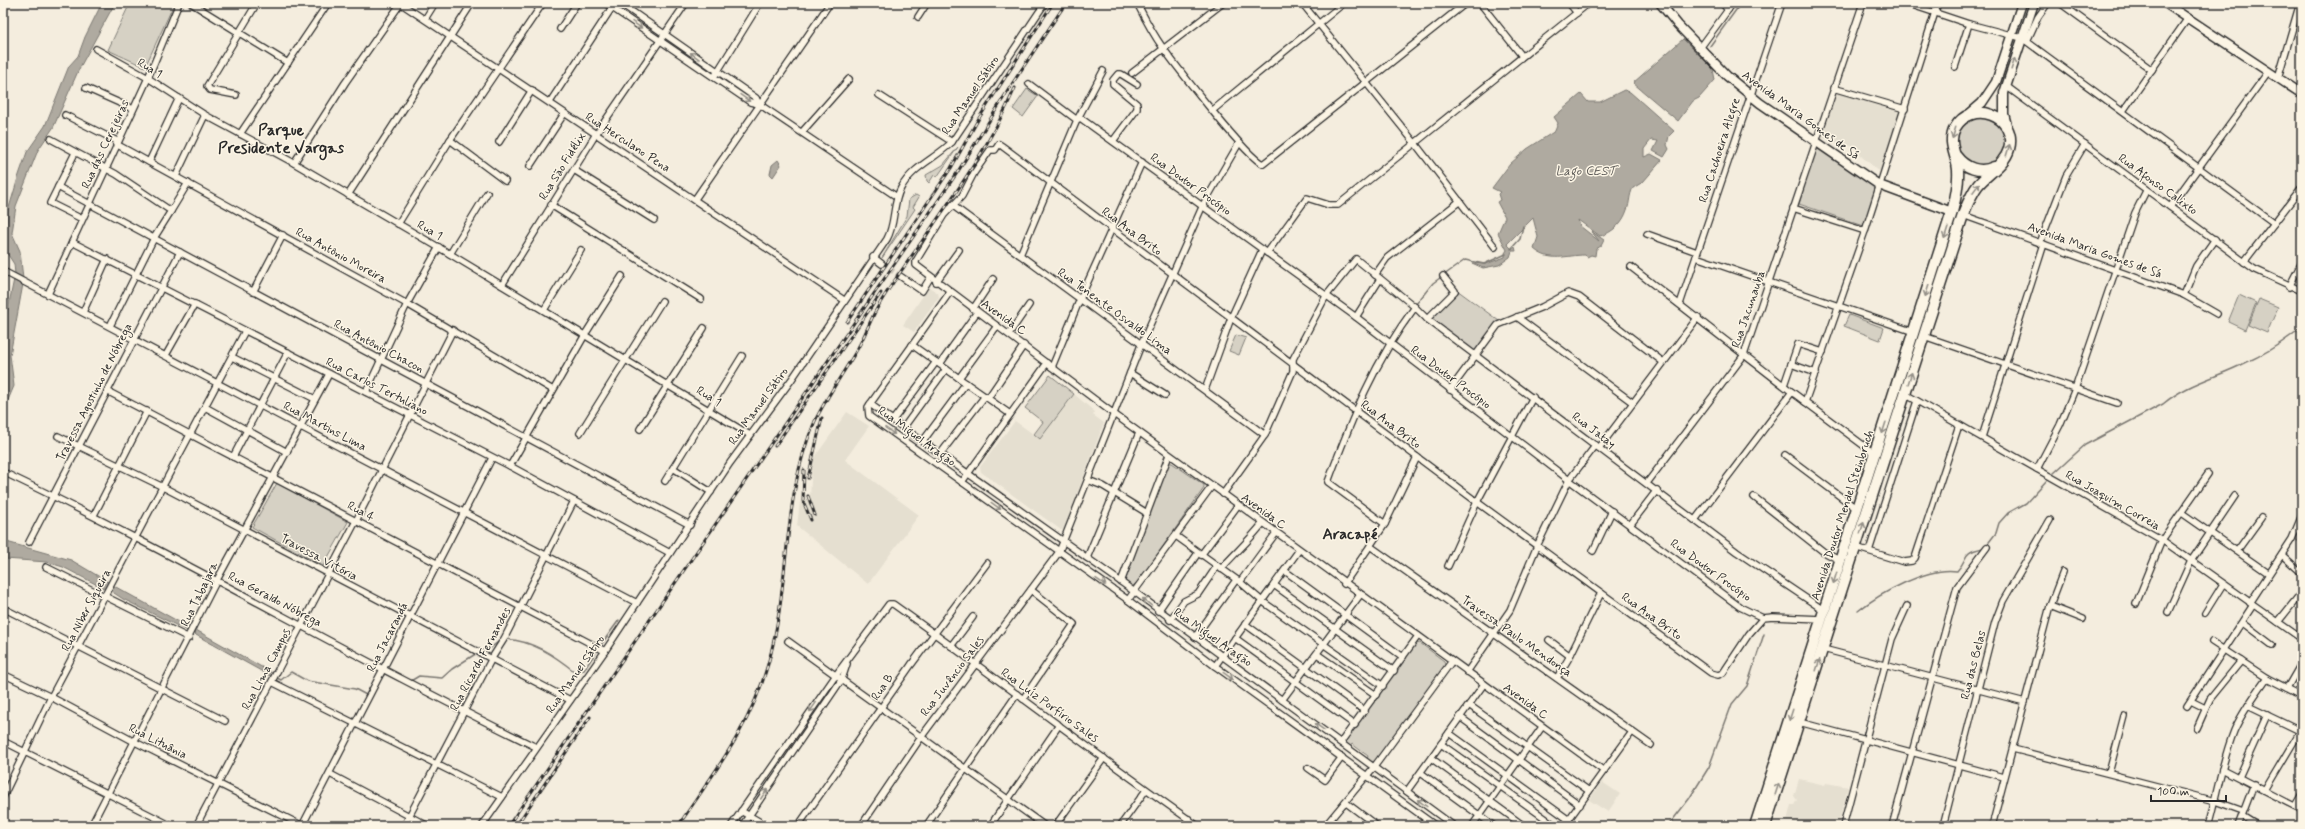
<svg xmlns="http://www.w3.org/2000/svg" width="2305" height="829" font-family="Mynerve,sans-serif">
<style>
.built{fill:#e5dfd0}
.green{fill:#d6d1c4;stroke:#807e78}
.water{fill:#afaaa0;stroke:#7a7771}
.lines{fill:none;stroke-linecap:round;stroke-linejoin:round}
.stream{stroke:#7a7771;stroke-width:1.5}
.street-tunnel{stroke:#ccc6ba;stroke-width:5.5;stroke-dasharray:5.5 3;stroke-linecap:butt}
.street-casing{stroke:#2b2b2b;stroke-width:8}
.secondary-casing{stroke:#2b2b2b;stroke-width:11}
.primary-casing{stroke:#2b2b2b;stroke-width:11}
.highway-casing{stroke:#2b2b2b;stroke-width:13}
.street{stroke:#fcf5e5;stroke-width:5.5}
.secondary{stroke:#fcf5e5;stroke-width:8}
.primary{stroke:#fcf5e5;stroke-width:8}
.highway{stroke:#fcf5e5;stroke-width:10}
.rail-casing{stroke:#2b2b2b;stroke-width:3}
.rail{stroke:#fcf5e5;stroke-width:1.5;stroke-dasharray:4.5;stroke-linecap:butt}
.oneway{stroke:#949088}
.labels{text-anchor:middle;stroke-width:3;stroke-linejoin:round;paint-order:stroke}
.street-label{font-size:12px;fill:#2b2b2b;stroke:#fcf5e5}
.water-label{font-size:13px;font-style:italic;fill:#595754;stroke:#fcf5e5}
.district-label{font-size:16px;font-weight:bold;fill:#2b2b2b;stroke:#fcf5e5}
</style>
<rect width="100%" height="100%" fill="#f4edde"/>
<filter id="ink" filterUnits="userSpaceOnUse"><feTurbulence type="fractalNoise" baseFrequency=".025" numOctaves="2"/><feDisplacementMap in="SourceGraphic" scale="8" xChannelSelector="R" yChannelSelector="G"/><feConvolveMatrix kernelMatrix="1 2 1 2 8 2 1 2 1" color-interpolation-filters="sRGB"/></filter>
<g filter="url(#ink)">
<g class="built">
<path d="M1837 93 1899 112 1881 170 1879 171 1862 157 1858 148 1822 138Z"/>
<path d="M929 287 938 293 939 297 914 332 903 325Z"/>
<path d="M1074 394 1095 412 1093 415 1104 423 1064 529 1061 530 981 472 980 467 1015 421 1040 439Z"/>
<path d="M847 412 869 426 845 460 919 515 868 584 797 526 800 502 810 499 812 461Z"/>
<path d="M1799 779 1825 785 1826 783 1848 787 1838 826H1809L1787 821 1791 805H1794L1797 800 1794 796Z"/>
<path d="M1602 782 1620 794 1608 812 1589 800Z"/>
<path d="M1337 817 1350 826H1330Z"/>
</g>
<g class="green">
<path d="M130 3 174 4 145 67 108 50Z"/>
<path d="M1027 89 1038 96 1023 117 1013 109Z"/>
<circle cx="1981" cy="142" r="24"/>
<path d="M958 147 937 177 934 175 929 183 927 181 926 175 943 165Z"/>
<path d="M1816 147 1876 188 1864 226 1799 204Z"/>
<path d="M916 195 919 197 913 207 915 209 882 258 907 216 909 199Z"/>
<path d="M1457 290 1499 321 1474 353 1428 319Z"/>
<path d="M2239 295 2256 303 2245 330 2228 322Z"/>
<path d="M2259 299 2278 307 2267 333 2248 325Z"/>
<path d="M1849 315 1884 328 1880 340 1844 326Z"/>
<path d="M1236 335 1246 338 1239 355 1229 351Z"/>
<path d="M1050 375 1074 394 1040 439 1034 434 1043 422 1025 408Z"/>
<path d="M1168 463H1172L1204 485V488L1140 579 1132 587 1125 584V581Z"/>
<path d="M277 483 348 522 323 566 252 527Z"/>
<path d="M2302 522V544L2295 539Z"/>
<path d="M1420 643 1444 661 1445 665 1375 761 1371 762 1367 759 1368 756 1352 744 1350 747 1346 744 1345 739 1415 644Z"/>
</g>
<g class="water">
<path d="M102 3H115L79 69 53 128 38 150 16 206 12 233 20 251 23 279 15 274 14 264 3 247 8 211 18 178 27 152 45 126 69 66 78 56 85 37Z"/>
<path d="M1683 39 1713 69 1715 80 1699 98 1693 101 1678 121 1633 83Z"/>
<path d="M1624 90 1630 92 1674 131 1669 136 1667 145 1669 149 1664 157 1653 151 1658 141 1651 140 1644 149V157L1651 154 1662 160 1643 182 1633 188C1629 195 1630 203 1627 210 1623 223 1612 233 1600 236L1578 220 1580 226 1599 241 1591 231 1604 240 1601 246 1596 249 1595 256 1591 255 1587 257 1585 255C1566 255 1550 263 1534 249L1538 237 1533 218 1507 244 1512 249 1515 247 1516 251H1512L1510 257 1499 265 1483 268 1472 263 1486 264 1505 257V253L1507 250 1498 233 1505 217 1497 202 1500 200 1498 194 1500 192 1492 188 1510 164 1527 149 1555 131 1558 123 1554 117 1581 94 1588 102H1600Z"/>
<path d="M778 160 781 165 773 177 770 174 772 165Z"/>
<path d="M14 279 23 284 10 355 14 386 3 412V333Z"/>
<path d="M3 541 71 560 110 583 107 590 63 567 47 562 5 559 3 558Z"/>
<path d="M114 586 192 629 190 632 123 599 111 591Z"/>
<path d="M196 630 274 674 272 677 196 635 194 633Z"/>
</g>
<g class="lines">
<g class="stream">
<path d="M1710 46 1741 3"/>
<path d="M1511 249 1520 239 1523 226"/>
<path d="M1416 304 1433 283 1465 260 1484 264 1506 254"/>
<path d="M1407 324 1413 314"/>
<path d="M2054 473 2085 445 2163 404C2186 384 2218 377 2245 363 2265 354 2285 341 2302 327"/>
<path d="M1986 546 1996 533 1999 523 2008 513 2026 503 2047 480"/>
<path d="M1858 611C1879 594 1928 566 1957 571 1970 557 1960 553 1983 548"/>
<path d="M506 639C533 641 554 655 575 672L584 670 598 649"/>
<path d="M600 646 619 620"/>
<path d="M480 651 489 649 502 639"/>
<path d="M382 677 385 674 399 681"/>
<path d="M277 678 281 680 291 672 307 681 355 689 368 696"/>
<path d="M409 682 419 676 442 678 452 669 477 653"/>
<path d="M1668 826 1689 799 1709 767 1732 704 1747 686 1764 634"/>
</g>
<path class="street-tunnel" d="M882 264 900 276"/>
<defs>
<g id="street">
<path d="M191 3 288 63"/>
<path d="M400 3 844 300"/>
<path d="M605 3 750 102 759 104 897 197"/>
<path d="M620 3 756 98 759 104"/>
<path d="M1137 3C1145 19 1153 34 1163 48 1177 67 1247 158 1263 164L1466 3"/>
<path d="M1302 3 1414 142 1495 247"/>
<path d="M1480 3 1522 56"/>
<path d="M1569 3 1577 13"/>
<path d="M1722 3 1728 10"/>
<path d="M1906 3 1969 24 2022 38 2274 223"/>
<path d="M2060 3 2152 70"/>
<path d="M918 17 927 3"/>
<path d="M425 19 435 3"/>
<path d="M560 29 577 3"/>
<path d="M2027 41 2038 17 2048 3"/>
<path d="M1700 48 1733 3"/>
<path d="M96 49 148 78 205 115 294 163 450 254 750 435"/>
<path d="M1955 67 1969 24"/>
<path d="M1132 73 1223 3"/>
<path d="M716 74 760 3"/>
<path d="M2278 78 2300 3"/>
<path d="M1029 84 1077 120"/>
<path d="M2006 86 2254 269 2302 291"/>
<path d="M86 88 133 109"/>
<path d="M1833 88 1905 109"/>
<path d="M236 95 210 90 207 86 257 3"/>
<path d="M879 95 952 142"/>
<path d="M550 102 615 3"/>
<path d="M1213 110 1344 3"/>
<path d="M2123 111 2188 18"/>
<path d="M65 115 117 141"/>
<path d="M1079 117 1356 317 1569 480 1740 607 1763 618 1773 617 1822 619"/>
<path d="M802 132 849 79"/>
<path d="M240 134 328 3"/>
<path d="M51 139 116 174 171 211 154 238 110 326"/>
<path d="M450 140 505 181"/>
<path d="M1113 141 1137 109V104L1113 84V80L1118 74H1121L1137 84"/>
<path d="M499 142 532 90"/>
<path d="M116 144 407 304 553 390"/>
<path d="M75 153 50 203 82 219"/>
<path d="M149 162 179 98"/>
<path d="M294 163 345 83 401 3"/>
<path d="M530 166 564 114"/>
<path d="M574 170 654 220"/>
<path d="M176 176 205 115"/>
<path d="M58 187 690 525"/>
<path d="M348 195 472 3"/>
<path d="M695 199 830 3"/>
<path d="M551 205 701 299"/>
<path d="M952 205 1265 435"/>
<path d="M2170 207 2268 72"/>
<path d="M1793 208 1865 231"/>
<path d="M171 211 188 183"/>
<path d="M1963 215 2184 295 2217 314"/>
<path d="M398 224 450 140 543 3"/>
<path d="M1647 234 1697 252"/>
<path d="M72 242 510 466 670 553"/>
<path d="M2040 243 2066 176 2085 144"/>
<path d="M1267 253 1307 198 1329 205H1338L1589 3"/>
<path d="M450 254 487 193"/>
<path d="M1020 255 1077 120 1103 71"/>
<path d="M873 257 882 264"/>
<path d="M1696 257 1914 332"/>
<path d="M2244 262 2302 187"/>
<path d="M1631 267 1792 392 1875 454"/>
<path d="M3 271 637 603"/>
<path d="M1375 275 1387 258 1460 201"/>
<path d="M900 276 922 291 930 278"/>
<path d="M936 282 959 250"/>
<path d="M502 285 596 134 686 3"/>
<path d="M2289 287 2302 262"/>
<path d="M253 292 283 235"/>
<path d="M950 292 868 407 869 416 1128 600 1215 666 1436 826"/>
<path d="M48 294 148 78 179 3"/>
<path d="M2184 295 2196 266 2215 239"/>
<path d="M1680 304 1782 3"/>
<path d="M973 309 993 279"/>
<path d="M544 310 581 250"/>
<path d="M83 312 107 259"/>
<path d="M1356 317 1380 279"/>
<path d="M1517 317 1632 402"/>
<path d="M1427 319 1455 291 1443 276"/>
<path d="M1009 334 1029 305"/>
<path d="M1924 336 2117 403"/>
<path d="M912 345 1010 414"/>
<path d="M166 355 195 304"/>
<path d="M232 357 315 399"/>
<path d="M940 364 977 312"/>
<path d="M1791 364 1816 373"/>
<path d="M1052 367 1080 299 1142 162"/>
<path d="M1130 373 1165 395"/>
<path d="M959 378 997 326"/>
<path d="M1784 385 1798 344 1823 352"/>
<path d="M1205 390 1231 318 1262 250"/>
<path d="M1450 390 1498 325 1542 307 1568 293 1579 297 1663 362"/>
<path d="M107 391 605 651"/>
<path d="M366 392 407 304 439 247"/>
<path d="M1905 394 2162 540 2302 639"/>
<path d="M988 398 1024 345"/>
<path d="M1805 402 1865 231 1938 3"/>
<path d="M870 404 1121 582 1454 826"/>
<path d="M205 407 287 452"/>
<path d="M893 420 936 362"/>
<path d="M904 427 946 369"/>
<path d="M640 429 704 328"/>
<path d="M580 433 662 301"/>
<path d="M58 436 163 487 570 700"/>
<path d="M1982 437 2044 244"/>
<path d="M923 441 966 383"/>
<path d="M1599 448 1698 317"/>
<path d="M941 453 985 396"/>
<path d="M1785 455 1857 509"/>
<path d="M233 457 288 352"/>
<path d="M510 466 586 333 622 276"/>
<path d="M673 468 711 492"/>
<path d="M2037 469 2060 425 2075 389 2135 213 2146 191"/>
<path d="M3 472C184 558 356 660 536 747"/>
<path d="M1088 480 1103 486 1147 513"/>
<path d="M665 481 742 356"/>
<path d="M962 482 1047 363"/>
<path d="M1647 483 1744 355 1863 3"/>
<path d="M1223 494 1265 435 1293 371V359L1326 296 1356 259 1415 307 1427 319 1475 355 1737 552 1825 611"/>
<path d="M1754 497 1824 552 1841 561"/>
<path d="M2182 513 2268 573"/>
<path d="M94 515 147 411"/>
<path d="M1695 520 1792 392"/>
<path d="M1385 524 1328 482C1352 418 1374 362 1415 307"/>
<path d="M1630 525 1657 490"/>
<path d="M1176 536 1240 582 1262 601 1383 686"/>
<path d="M29 542 180 252"/>
<path d="M1370 546 1651 745"/>
<path d="M1855 547 1904 562 1912 561 1915 558 1959 425"/>
<path d="M1593 551 1612 511"/>
<path d="M1869 551 1917 401"/>
<path d="M2237 551 2261 518"/>
<path d="M1201 555 1238 505"/>
<path d="M2282 555 2302 573"/>
<path d="M1087 558 1139 433"/>
<path d="M1448 566 1477 502 1533 397"/>
<path d="M46 567 189 638"/>
<path d="M1221 569C1235 553 1250 540 1263 523"/>
<path d="M1285 571 1403 657"/>
<path d="M1121 582 1169 455"/>
<path d="M1240 582 1276 533"/>
<path d="M1344 584 1385 524 1417 457"/>
<path d="M1274 585 1394 671"/>
<path d="M1128 600 1212 486"/>
<path d="M2250 603 2292 539 2302 515"/>
<path d="M2136 604 2162 540 2208 474"/>
<path d="M2050 606 2083 619"/>
<path d="M3 608 225 721"/>
<path d="M1158 611 1198 553"/>
<path d="M2168 612 2191 561 2235 496"/>
<path d="M2205 613 2223 584"/>
<path d="M1170 620 1184 601 1198 594 1217 566"/>
<path d="M2278 622 2302 592"/>
<path d="M2243 623 2272 645"/>
<path d="M1245 624 1365 711"/>
<path d="M1195 637 1236 580"/>
<path d="M1235 638 1355 725"/>
<path d="M1549 640 1570 656"/>
<path d="M788 641 1045 826"/>
<path d="M2212 642 2267 678 2302 696"/>
<path d="M951 646 973 617"/>
<path d="M1823 649 2025 702"/>
<path d="M1317 654 1376 695"/>
<path d="M1215 666 1299 550"/>
<path d="M1467 672 1510 610 1537 546 1569 480 1596 445"/>
<path d="M3 674 51 697 133 741 303 826"/>
<path d="M1557 678 1570 656 1601 593"/>
<path d="M272 682 502 797"/>
<path d="M2287 688 2302 662"/>
<path d="M1023 699 1074 624 1031 590"/>
<path d="M1282 700 1360 595"/>
<path d="M2191 701 2205 708"/>
<path d="M1469 705 1589 791"/>
<path d="M2187 706 2253 605"/>
<path d="M2248 706 2302 732"/>
<path d="M1460 717 1580 805"/>
<path d="M1799 722 2004 777"/>
<path d="M2197 728 2210 699 2241 661"/>
<path d="M1449 733 1569 820"/>
<path d="M3 741 172 826"/>
<path d="M1341 742 1418 636"/>
<path d="M1441 744 1556 826"/>
<path d="M2013 749 2215 801 2243 811"/>
<path d="M1431 758 1524 826"/>
<path d="M1308 768 1325 780 1342 757"/>
<path d="M2222 769 2302 810"/>
<path d="M1604 771 1114 414 916 265V261L944 215 962 196 974 173 990 150H995L999 144 1002 146 1477 502 1711 673 1718 675 1723 673 1749 634 1763 618"/>
<path d="M1421 773 1494 826"/>
<path d="M2109 773 2124 716"/>
<path d="M330 774 428 826"/>
<path d="M2239 777 2267 715"/>
<path d="M2265 790 2302 728"/>
<path d="M1407 791 1484 684"/>
<path d="M3 797 51 697 245 331"/>
<path d="M1345 802 1377 826"/>
<path d="M2295 806 2302 794"/>
<path d="M741 811 767 826"/>
<path d="M2242 816 2258 826"/>
<path d="M91 826 217 580 329 374"/>
<path d="M196 826 356 521 453 330"/>
<path d="M302 826 492 458"/>
<path d="M404 826 492 658 504 639 574 501"/>
<path d="M482 826 605 651 730 463 792 379 887 239C896 223 892 204 901 188 913 166 935 159 952 142L1045 3"/>
<path d="M731 826 836 675 889 604H893C996 677 1095 754 1198 826"/>
<path d="M742 826 842 679 847 664"/>
<path d="M798 826 911 665 987 563"/>
<path d="M861 826 922 736 1059 552 1141 345 1203 205 1239 143"/>
<path d="M926 826 1017 694"/>
<path d="M990 826 1059 725"/>
<path d="M1055 826 1104 758"/>
<path d="M1120 826 1146 790"/>
<path d="M1184 826 1189 819"/>
<path d="M1325 826 1374 767 1452 661"/>
<path d="M1472 826 1542 727"/>
<path d="M1564 826 1632 732"/>
<path d="M1843 826 1892 639 1907 606"/>
<path d="M1892 826 1957 587 1987 547"/>
<path d="M1943 826 1995 622 2003 601 2050 520"/>
<path d="M1992 826 2050 606 2063 572"/>
<path d="M2208 826C2217 794 2222 761 2234 731 2242 712 2255 695 2267 678"/>
<path d="M2238 826 2254 784"/>
</g>
<g id="secondary">
<path d="M1660 3 1678 25 1727 76 1760 103 1879 185 1952 212"/>
<path d="M2165 3 2302 94"/>
</g>
<g id="primary">
<path d="M1968 115 1982 103 1996 82 2022 3"/>
<path d="M2008 129 2004 114V93L2034 3"/>
</g>
<g id="highway">
<path d="M1956 156C1965 168 1980 174 1994 167"/>
<path d="M1755 826 1952 212C1956 197 1959 184 1958 170 1957 155 1947 143 1955 128 1971 99 2018 115 2009 149 2005 164 1988 173 1978 185 1971 194 1967 205 1963 215L1765 826"/>
</g>
</defs>
<use href="#street" class="street-casing"/>
<use href="#secondary" class="secondary-casing"/>
<use href="#primary" class="primary-casing"/>
<use href="#highway" class="highway-casing"/>
<use href="#street" class="street"/>
<use href="#secondary" class="secondary"/>
<use href="#primary" class="primary"/>
<use href="#highway" class="highway"/>
<defs>
<g id="rail">
<path d="M847 322 951 168 979 118 1053 3"/>
<path d="M775 446 881 293"/>
<path d="M804 470 803 501 811 520"/>
<path d="M808 478 822 418"/>
<path d="M808 496 815 515"/>
<path d="M508 826 957 173 1012 84 1066 3"/>
<path d="M516 826 590 717"/>
<path d="M678 826C713 774 751 726 768 664 791 585 781 498 815 421 826 398 842 375 855 353 863 340 868 326 875 312 883 297 894 281 904 267 944 209 987 153 1015 88"/>
</g>
</defs>
<use href="#rail" class="rail-casing"/>
<use href="#rail" class="rail"/>
</g>
<defs><path id="oneway-shaft" d="M-6 0H5M1.5-3L5.5 0L1.5 3" fill="none" stroke-width="1.6" stroke-linecap="round" stroke-linejoin="round"/></defs>
<g class="oneway">
<use href="#oneway-shaft" transform="translate(637 25) rotate(34)"/>
<use href="#oneway-shaft" transform="translate(695 56) rotate(-144)"/>
<use href="#oneway-shaft" transform="translate(2013 64) rotate(-72)"/>
<use href="#oneway-shaft" transform="translate(745 98) rotate(35)"/>
<use href="#oneway-shaft" transform="translate(1954 133) rotate(107)"/>
<use href="#oneway-shaft" transform="translate(2008 150) rotate(-73)"/>
<use href="#oneway-shaft" transform="translate(1976 188) rotate(-54)"/>
<use href="#oneway-shaft" transform="translate(1946 233) rotate(108)"/>
<use href="#oneway-shaft" transform="translate(1927 291) rotate(108)"/>
<use href="#oneway-shaft" transform="translate(1910 378) rotate(-72)"/>
<use href="#oneway-shaft" transform="translate(1884 428) rotate(108)"/>
<use href="#oneway-shaft" transform="translate(890 431) rotate(35)"/>
<use href="#oneway-shaft" transform="translate(996 506) rotate(36)"/>
<use href="#oneway-shaft" transform="translate(1862 528) rotate(-72)"/>
<use href="#oneway-shaft" transform="translate(1835 578) rotate(107)"/>
<use href="#oneway-shaft" transform="translate(1101 582) rotate(34)"/>
<use href="#oneway-shaft" transform="translate(1147 602) rotate(-141)"/>
<use href="#oneway-shaft" transform="translate(1818 665) rotate(-72)"/>
<use href="#oneway-shaft" transform="translate(1228 676) rotate(36)"/>
<use href="#oneway-shaft" transform="translate(813 707) rotate(125)"/>
<use href="#oneway-shaft" transform="translate(1791 715) rotate(108)"/>
<use href="#oneway-shaft" transform="translate(1320 727) rotate(-144)"/>
<use href="#oneway-shaft" transform="translate(1777 789) rotate(-72)"/>
<use href="#oneway-shaft" transform="translate(764 794) rotate(-56)"/>
<use href="#oneway-shaft" transform="translate(1422 803) rotate(-144)"/>
</g>
</g>
<g class="labels">
<g class="street-label">
<text transform="translate(150 68) rotate(31)" y="4">Rua 1</text>
<text transform="translate(970 95) rotate(-56)" y="4">Rua Manuel Sátiro</text>
<text transform="translate(1801 115) rotate(36)" y="4">Avenida Maria Gomes de Sá</text>
<text transform="translate(628 142) rotate(33)" y="4">Rua Herculano Pena</text>
<text transform="translate(105 144) rotate(-65)" y="4">Rua das Cerejeiras</text>
<text transform="translate(1719 150) rotate(-72)" y="4">Rua Cachoeira Alegre</text>
<text transform="translate(562 166) rotate(-58)" y="4">Rua São Fidélix</text>
<text transform="translate(1191 184) rotate(36)" y="4">Rua Doutor Procópio</text>
<text transform="translate(2158 184) rotate(36)" y="4">Rua Afonso Calixto</text>
<text transform="translate(430 230) rotate(30)" y="4">Rua 1</text>
<text transform="translate(1132 231) rotate(37)" y="4">Rua Ana Brito</text>
<text transform="translate(2095 250) rotate(20)" y="4">Avenida Maria Gomes de Sá</text>
<text transform="translate(341 255) rotate(29)" y="4">Rua Antônio Moreira</text>
<text transform="translate(1748 309) rotate(-71)" y="4">Rua Jacunauba</text>
<text transform="translate(1115 311) rotate(36)" y="4">Rua Tenente Osvaldo Lima</text>
<text transform="translate(1004 317) rotate(35)" y="4">Avenida C</text>
<text transform="translate(379 346) rotate(28)" y="4">Rua Antônio Chacon</text>
<text transform="translate(1451 377) rotate(37)" y="4">Rua Doutor Procópio</text>
<text transform="translate(377 386) rotate(27)" y="4">Rua Carlos Tertuliano</text>
<text transform="translate(94 392) rotate(-63)" y="4">Travessa Agostinho de Nóbrega</text>
<text transform="translate(709 396) rotate(32)" y="4">Rua 1</text>
<text transform="translate(758 406) rotate(-54)" y="4">Rua Manuel Sátiro</text>
<text transform="translate(1391 424) rotate(37)" y="4">Rua Ana Brito</text>
<text transform="translate(325 426) rotate(28)" y="4">Rua Martins Lima</text>
<text transform="translate(1594 430) rotate(37)" y="4">Rua Jatay</text>
<text transform="translate(917 436) rotate(36)" y="4">Rua Miguel Aragão</text>
<text transform="translate(2113 500) rotate(30)" y="4">Rua Joaquim Correia</text>
<text transform="translate(361 511) rotate(28)" y="4">Rua 4</text>
<text transform="translate(1264 511) rotate(36)" y="4">Avenida C</text>
<text transform="translate(1842 515) rotate(-72)" y="4">Avenida Doutor Mendel Steinbruch</text>
<text transform="translate(319 557) rotate(28)" y="4">Travessa Vitória</text>
<text transform="translate(1711 570) rotate(36)" y="4">Rua Doutor Procópio</text>
<text transform="translate(199 594) rotate(-64)" y="4">Rua Tabajara</text>
<text transform="translate(275 599) rotate(28)" y="4">Rua Geraldo Nóbrega</text>
<text transform="translate(86 610) rotate(-62)" y="4">Rua Niber Siqueira</text>
<text transform="translate(1652 616) rotate(36)" y="4">Rua Ana Brito</text>
<text transform="translate(1517 636) rotate(35)" y="4">Travessa Paulo Mendonça</text>
<text transform="translate(387 637) rotate(-63)" y="4">Rua Jacarandá</text>
<text transform="translate(1213 637) rotate(35)" y="4">Rua Miguel Aragão</text>
<text transform="translate(480 659) rotate(-62)" y="4">Rua Ricardo Fernandes</text>
<text transform="translate(1973 665) rotate(-76)" y="4">Rua das Belas</text>
<text transform="translate(266 669) rotate(-62)" y="4">Rua Lima Campos</text>
<text transform="translate(575 674) rotate(-55)" y="4">Rua Manuel Sátiro</text>
<text transform="translate(952 676) rotate(-53)" y="4">Rua Juvêncio Sales</text>
<text transform="translate(882 687) rotate(-55)" y="4">Rua B</text>
<text transform="translate(1526 701) rotate(36)" y="4">Avenida C</text>
<text transform="translate(1050 705) rotate(36)" y="4">Rua Luíz Porfírio Sales</text>
<text transform="translate(158 741) rotate(27)" y="4">Rua Lituânia</text>
</g>
<g class="water-label">
<text x="1586" y="175">Lago CEST</text>
</g>
<g class="district-label">
<text x="281" y="135">Parque<tspan x="281" dy="18">Presidente Vargas</tspan></text>
<text x="1350" y="539">Aracapé</text>
</g>
</g>
<rect width="2305" height="829" fill="none" stroke="#fcf5e5" stroke-width="16"/>
<rect x="8" y="8" width="2289" height="813" fill="none" stroke="#2b2b2b" stroke-width="1.5" filter="url(#ink)"/>
<path d="M2151 795v6h75v-6" fill="none" stroke="#2b2b2b" stroke-width="2"/>
<text x="2157" y="795" font-size="12" fill="#2b2b2b" stroke="#fcf5e5" stroke-width="3" paint-order="stroke">100 m</text>
</svg>
